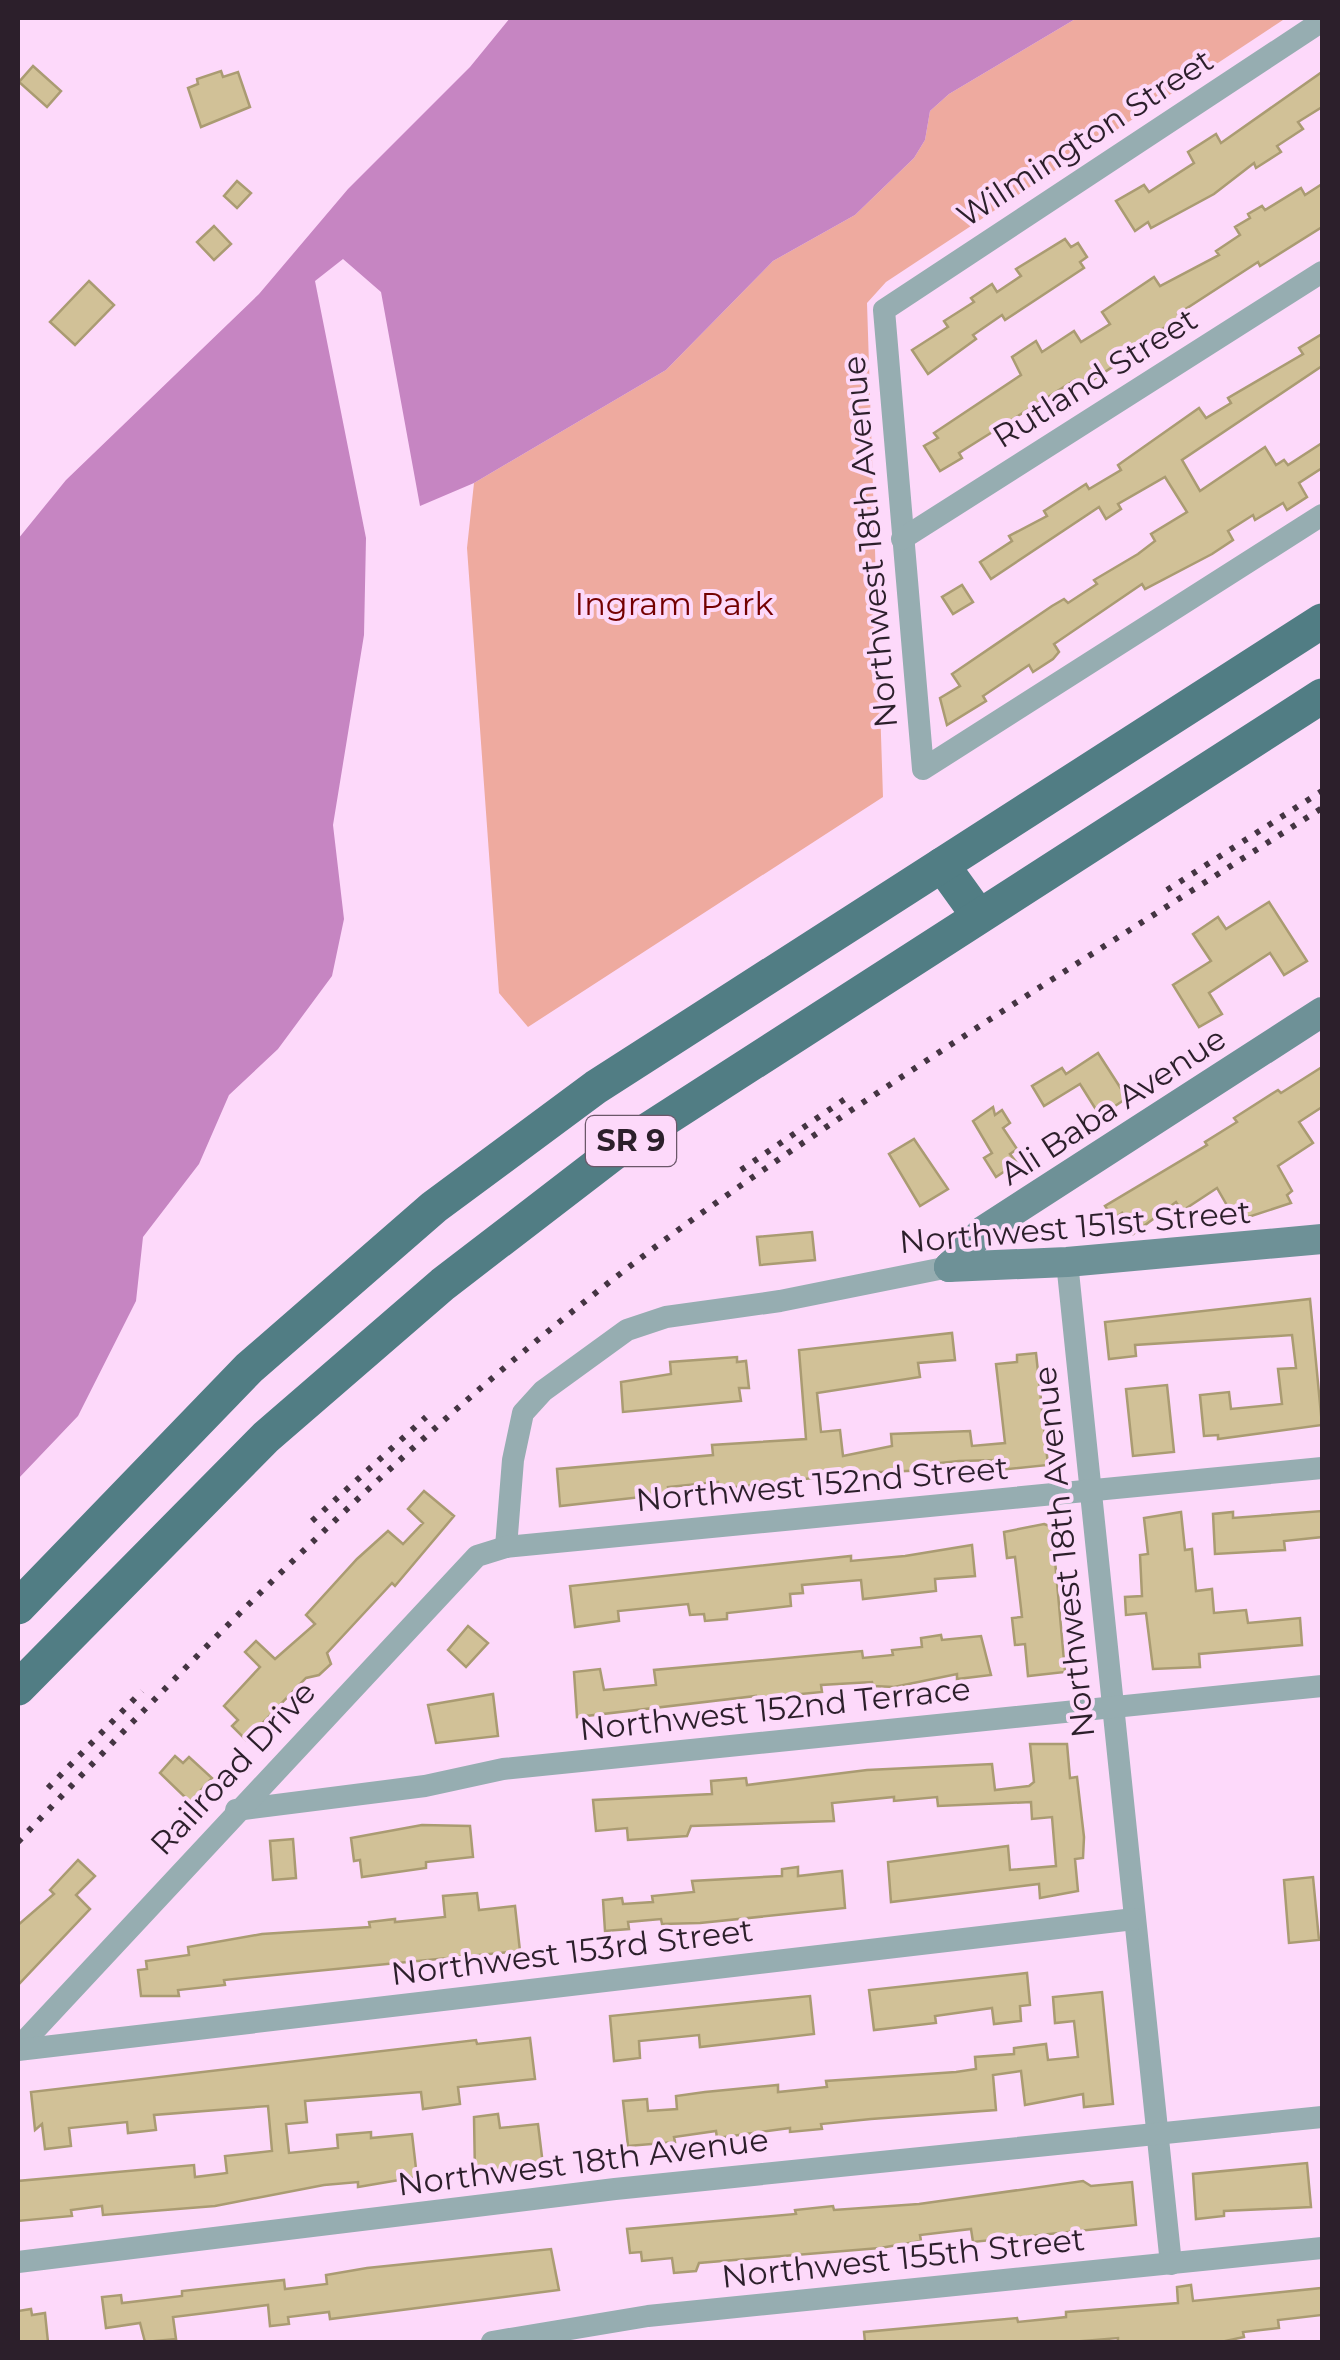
<svg xmlns="http://www.w3.org/2000/svg" width="1340" height="2360" font-family="Montserrat,sans-serif">
<style>
.park{fill:#eeaa9f}
.water{fill:#c685c2}
.building{fill:#d1c197;stroke:#aa9b72;stroke-width:2.5}
.lines{fill:none;stroke-linecap:round;stroke-linejoin:round}
.street{stroke:#96adb1;stroke-width:22}
.secondary{stroke:#6e9197;stroke-width:30}
.primary{stroke:#517d84;stroke-width:35}
.rail{stroke:#443442;stroke-width:6;stroke-dasharray:5 10;stroke-linecap:butt}
.labels{text-anchor:middle;stroke-width:8;stroke-linejoin:round;paint-order:stroke}
.shield{fill:#fdd9fa;stroke:#6b5769;stroke-width:2.5}
.shield-label{font-size:30px;font-weight:bold;fill:#2c1f2b}
.street-label{font-size:32px;fill:#2c1f2b;stroke:#fdd9fa}
.park-label{font-size:32px;fill:#740000;stroke:#fdd9fa}
</style>
<rect width="100%" height="100%" fill="#fdd9fa"/>
<path class="park" d="M1077 18H1286L886 282 867 303 883 797 528 1027 499 993 467 548 474 483 666 370 773 261 855 215 914 158 925 140 930 111 949 94Z"/>
<path class="water" d="M510 18H1077L949 94 930 111 925 140 914 158 855 215 773 261 666 370 474 483 420 506 381 292 343 259 315 281 366 538 364 635 333 825 344 919 332 976 278 1049 229 1095 199 1164 143 1237 136 1301 78 1416 18 1479V539L66 480 259 294 348 189 470 67Z"/>
<g class="building">
<path d="M33 66 61 91 47 107 19 82Z"/>
<path d="M221 71 223 77 238 72 250 107 201 127 188 88 198 84 197 79Z"/>
<path d="M1322 72V107L1298 122 1303 129 1277 146 1281 152 1256 168 1254 163 1214 194 1151 228 1148 222 1135 231 1116 201 1144 185 1149 192 1194 163 1188 152 1216 134 1221 143Z"/>
<path d="M237 181 251 193 237 208 224 196Z"/>
<path d="M1322 184V227L1260 266 1258 262 1178 314 1180 318 1123 353 1126 358 1091 381 1088 377 1078 384 1075 380 959 453 962 458 940 471 924 446 938 438 934 433 1021 375 1012 357 1036 341 1042 352 1074 331 1081 342 1110 324 1102 312 1154 277 1160 286 1219 255 1216 251 1240 235 1235 227 1250 218 1248 214 1262 206 1265 210 1301 188 1305 195Z"/>
<path d="M214 226 231 244 214 260 197 242Z"/>
<path d="M1065 239 1071 247 1078 243 1087 257 1080 262 1084 268 1005 320 1002 315 973 335 976 339 928 374 912 350 948 327 944 321 974 302 971 298 992 284 997 292 1021 276 1016 269Z"/>
<path d="M89 281 114 305 75 345 50 322Z"/>
<path d="M1322 334V366L1182 460 1200 491 1265 447 1276 465 1284 460 1288 465 1322 443V468L1299 483 1307 497 1287 510 1283 503 1255 520 1253 515 1228 531 1233 540 1212 554 1145 589 1142 584 1054 644 1059 652 1053 659 1033 672 1029 665 983 696 986 701 947 725 940 698 960 686 952 674 1052 606 1064 599 1068 603 1097 584 1094 580 1138 554 1155 541 1151 534 1187 512 1165 477 1118 504 1121 509 1106 519 1099 507 991 579 980 562 1012 541 1009 536 1047 516 1044 511 1086 484 1089 489 1121 470 1118 465 1199 408 1206 418 1231 403 1228 398 1303 354 1299 348Z"/>
<path d="M962 585 973 602 953 614 942 597Z"/>
<path d="M1269 902 1307 961 1284 975 1270 953 1209 993 1222 1014 1199 1027 1173 985 1211 961 1193 934 1218 917 1226 929Z"/>
<path d="M1098 1053 1127 1098 1100 1116 1080 1084 1044 1106 1032 1086 1062 1068 1066 1074Z"/>
<path d="M1322 1067V1107L1299 1122 1313 1143 1278 1166 1292 1191 1287 1195 1291 1203 1236 1221 1217 1188 1182 1211 1176 1202 1133 1234 1122 1213 1114 1219 1105 1206 1207 1145 1205 1142 1237 1122 1234 1118 1278 1090 1281 1093Z"/>
<path d="M993 1107 995 1115 1002 1110 1010 1123 1003 1128 1017 1149 1010 1154 1017 1163 996 1177 984 1158 992 1153 973 1121Z"/>
<path d="M914 1139 948 1189 920 1206 889 1154Z"/>
<path d="M812 1232 815 1260 760 1265 757 1237Z"/>
<path d="M1310 1299 1322 1425 1218 1439V1435L1204 1436 1200 1395 1229 1392 1231 1409 1282 1404 1278 1369 1296 1368 1292 1335 1135 1345 1136 1356 1109 1359 1105 1322Z"/>
<path d="M952 1333 955 1360 918 1363 920 1377 817 1393 821 1432 840 1430 843 1456 892 1446 891 1434 970 1431 972 1446 1005 1443 996 1364 1017 1362V1355L1036 1353 1048 1465 999 1470 998 1460 959 1461 930 1464 931 1470 856 1473 718 1489V1482L668 1487 669 1494 560 1506 557 1469 713 1455 712 1445 806 1439 799 1350Z"/>
<path d="M737 1357V1362L746 1361 749 1388H739L741 1401 623 1412 621 1382 671 1374 670 1362Z"/>
<path d="M1167 1385 1174 1452 1133 1456 1126 1389Z"/>
<path d="M424 1491 454 1516 395 1586 392 1583 327 1653 331 1664 319 1675 306 1678 246 1740 232 1726 238 1720 224 1706 260 1667 245 1652 256 1641 275 1659 315 1624 306 1615 357 1559 388 1531 403 1544 423 1523 408 1509Z"/>
<path d="M1322 1511V1537L1284 1541 1285 1550 1215 1554 1213 1514 1233 1512V1518Z"/>
<path d="M1181 1512 1185 1550 1192 1549 1196 1591 1212 1589 1214 1613 1246 1610 1248 1623 1300 1618 1302 1645 1199 1654 1200 1667 1153 1669 1146 1613 1126 1615 1125 1597 1142 1596 1140 1555 1148 1554 1144 1518Z"/>
<path d="M1044 1524 1052 1527 1065 1672 1028 1676 1025 1644 1015 1645 1012 1618 1022 1617 1015 1557 1007 1558 1004 1532Z"/>
<path d="M972 1545 975 1576 935 1579 936 1591 863 1599 861 1580 802 1585 803 1593 790 1594 791 1606 727 1613V1619L705 1621 704 1614 690 1615 688 1604 618 1611 619 1621 575 1627 570 1586 851 1556V1561L905 1556Z"/>
<path d="M468 1626 488 1643 466 1667 448 1650Z"/>
<path d="M941 1635 942 1640 981 1636 991 1675 957 1679V1674L894 1687 873 1686 872 1682 821 1685 822 1692 771 1697V1701L757 1703 756 1696 577 1717 574 1672 600 1669 604 1690 656 1685 654 1670 862 1651 863 1658 893 1655 892 1650 922 1647 921 1638Z"/>
<path d="M493 1694 498 1736 436 1743 428 1705Z"/>
<path d="M1030 1744H1067L1070 1778 1077 1777 1084 1837 1083 1858 1075 1859 1078 1891 1040 1898 1039 1884 891 1902 888 1862 1008 1846 1010 1870 1056 1866 1052 1817 1032 1819 1031 1802 938 1806 937 1797 894 1801V1797L832 1803 834 1821 691 1826 687 1836 628 1840 627 1828 596 1831 593 1800 712 1794 711 1781 746 1778 747 1785 867 1770 992 1764 995 1790 1029 1786 1034 1782Z"/>
<path d="M175 1756 183 1763 189 1757 212 1778 190 1802 160 1773Z"/>
<path d="M422 1825 470 1826 473 1857 426 1862V1868L362 1877 360 1860 354 1861 351 1838Z"/>
<path d="M293 1839 296 1878 273 1880 270 1841Z"/>
<path d="M78 1860 95 1876 76 1895 90 1909 18 1985V1925L54 1894 50 1890Z"/>
<path d="M798 1867V1876L842 1871 845 1908 700 1923 662 1924 661 1919 628 1922 629 1929 605 1931 603 1900 622 1898 623 1904 653 1902 652 1896 694 1892 692 1881 782 1876V1869Z"/>
<path d="M1313 1877 1319 1940 1289 1943 1284 1880Z"/>
<path d="M477 1893 479 1910 515 1906 520 1951 224 1980 225 1985 178 1990 179 1996H141L138 1970 147 1969 146 1961 189 1955 188 1947 262 1934 370 1927 369 1922 395 1919V1922L445 1917 443 1896Z"/>
<path d="M1027 1973 1030 2005 1020 2006 1021 2021 994 2024 992 2008 935 2016 936 2023 874 2030 869 1990Z"/>
<path d="M1102 1992 1113 2104 1084 2107 1083 2094 1025 2105 1021 2071 993 2075 996 2110 871 2119 821 2124 822 2129 790 2132V2128L717 2138 716 2131 674 2137 675 2142 628 2146 623 2101 647 2099 648 2111 677 2109 676 2096 705 2092 778 2085V2092L827 2087 826 2081 956 2072 976 2069 975 2057 1014 2054V2048L1046 2044 1048 2060 1078 2057 1074 2021 1055 2023 1053 1997Z"/>
<path d="M810 1996 814 2034 700 2047 699 2035 639 2041 640 2058 614 2061 610 2016Z"/>
<path d="M530 2038 535 2079 458 2087 460 2104 423 2109 421 2092 305 2101 307 2122 286 2124 289 2153 338 2148 337 2135 371 2132V2138L412 2134 417 2177 358 2187V2182L324 2185 215 2206 103 2215 102 2206 71 2210 72 2216 18 2221V2181L194 2165 195 2177 227 2173 225 2156 272 2151 268 2106 154 2115 156 2130 128 2133 127 2122 69 2128 71 2146 45 2149 42 2124 35 2130 31 2092 476 2040 477 2044Z"/>
<path d="M498 2114 500 2128 538 2124 543 2165 475 2174 474 2117Z"/>
<path d="M1307 2163 1311 2207 1224 2211V2216L1196 2219 1193 2174Z"/>
<path d="M1083 2181 1091 2186 1132 2182 1136 2225 973 2242 971 2229 920 2235 921 2241 880 2248 699 2263 696 2271 674 2273 672 2258 642 2261 641 2252 630 2253 627 2229 796 2214 795 2210 833 2206 834 2210 919 2204Z"/>
<path d="M551 2249 559 2290 330 2319 329 2312 288 2317 289 2324 270 2326 268 2305 214 2312 173 2317 176 2339 145 2342 140 2323 106 2328 102 2297 121 2295 122 2303 182 2296V2291L284 2280 285 2289 327 2284 326 2275 367 2268Z"/>
<path d="M1191 2285 1193 2301 1322 2288V2315L1278 2320 1279 2328 1243 2332 1244 2337 1221 2342H1118V2338L1071 2342H865L864 2332 1017 2318 1018 2322 1066 2317V2312L1178 2303 1177 2287Z"/>
<path d="M31 2309 32 2315 45 2313 48 2342H18V2311Z"/>
</g>
<g class="lines">
<g class="street">
<path d="M1322 21 884 310 923 769 1322 515"/>
<path d="M902 539 1322 272"/>
<path d="M1067 1262 1171 2264"/>
<path d="M506 1547 513 1460 523 1413 543 1391 627 1330 666 1317 780 1301 949 1267"/>
<path d="M236 1810 425 1786 503 1769 1322 1686"/>
<path d="M18 2048 477 1556 506 1547 1322 1468"/>
<path d="M18 2050 1134 1919"/>
<path d="M18 2262 615 2189 1322 2117"/>
<path d="M492 2342 648 2316 1322 2248"/>
</g>
<g class="secondary">
<path d="M949 1267 984 1230 1322 1012"/>
<path d="M949 1267 1067 1262 1322 1239"/>
</g>
<g class="primary">
<path d="M942 865 978 915"/>
<path d="M18 1607 249 1368 434 1207 596 1087 1322 621"/>
<path d="M18 1688 266 1437 443 1284 620 1148 1322 696"/>
</g>
<g class="rail">
<path d="M1167 890 1322 791"/>
<path d="M741 1170 848 1097"/>
<path d="M312 1521 426 1417"/>
<path d="M48 1788 142 1691"/>
<path d="M18 1842C231 1617 449 1394 703 1212 904 1070 1115 940 1322 808"/>
</g>
</g>
<g class="labels">
<rect class="shield" x="586" y="1116" width="90" height="50" rx="8"/>
<g class="shield-label">
<text x="631" y="1151">SR 9</text>
</g>
<g class="street-label">
<text transform="translate(1085 138) rotate(-33)" y="11">Wilmington Street</text>
<text transform="translate(1095 378) rotate(-32)" y="11">Rutland Street</text>
<text transform="translate(870 542) rotate(-95)" y="11">Northwest 18th Avenue</text>
<text transform="translate(1113 1106) rotate(-33)" y="11">Ali Baba Avenue</text>
<text transform="translate(1075 1227) rotate(-5)" y="11">Northwest 151st Street</text>
<text transform="translate(822 1484) rotate(-5)" y="11">Northwest 152nd Street</text>
<text transform="translate(1064 1552) rotate(-96)" y="11">Northwest 18th Avenue</text>
<text transform="translate(775 1709) rotate(-6)" y="11">Northwest 152nd Terrace</text>
<text transform="translate(233 1768) rotate(-47)" y="11">Railroad Drive</text>
<text transform="translate(572 1952) rotate(-7)" y="11">Northwest 153rd Street</text>
<text transform="translate(583 2162) rotate(-7)" y="11">Northwest 18th Avenue</text>
<text transform="translate(903 2258) rotate(-6)" y="11">Northwest 155th Street</text>
</g>
<g class="park-label">
<text x="674" y="615">Ingram Park</text>
</g>
</g>
<rect width="1340" height="2360" fill="none" stroke="#2c1f2b" stroke-width="40"/>
</svg>
